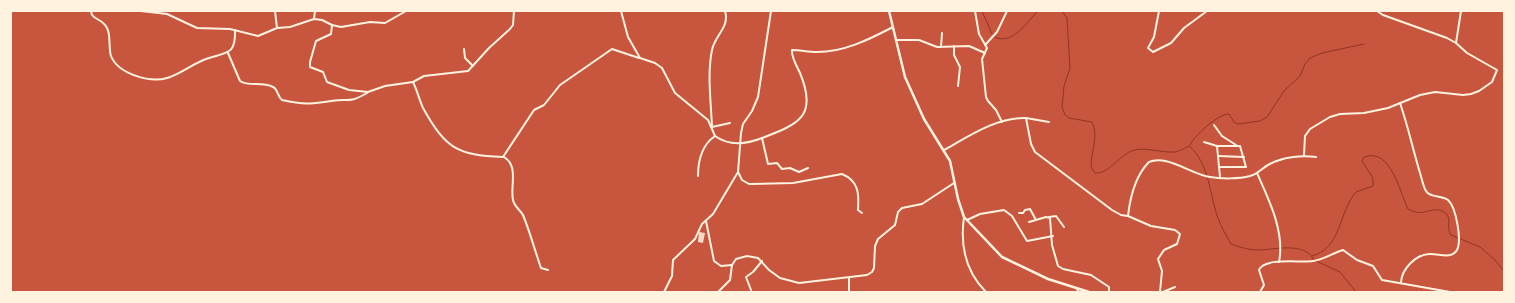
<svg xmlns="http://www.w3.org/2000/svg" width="1515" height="303" font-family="Figtree,sans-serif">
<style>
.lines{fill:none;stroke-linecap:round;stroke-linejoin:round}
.stream{stroke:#8f3625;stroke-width:1}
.building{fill:#f7dbc8}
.minor{stroke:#fff3e0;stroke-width:2}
.secondary{stroke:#fff3e0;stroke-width:2.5}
</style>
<rect width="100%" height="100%" fill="#c8553d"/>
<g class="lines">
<g class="stream">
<path d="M982 11 992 34"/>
<path d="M1062 11 1067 18 1070 68 1064 86 1062 107 1065 115 1069 118 1092 122C1099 136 1091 151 1091 167L1095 173C1108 175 1120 154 1134 150 1147 147 1162 153 1175 152 1180 151 1185 148 1189 146 1210 164 1209 194 1218 218 1221 227 1226 235 1231 244 1239 247 1249 250 1258 250 1274 250 1305 241 1314 260"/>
<path d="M995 37C1013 46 1027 21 1038 11"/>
<path d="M1190 145C1195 135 1218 114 1229 114L1234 122 1238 124 1260 121 1267 117 1284 91 1300 76 1305 64 1310 58 1322 53 1364 44"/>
<path d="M1312 256C1342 248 1338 213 1356 192L1373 186V178L1362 161 1364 157C1391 147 1400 193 1408 209 1424 218 1430 206 1442 211 1454 216 1445 227 1451 235L1480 247 1495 260 1504 271"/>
<path d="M1316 261 1340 272 1356 292"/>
</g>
</g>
<path class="building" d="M699 232 705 233 703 243 698 242Z"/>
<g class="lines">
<g class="minor">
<path d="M91 11 92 15C95 19 101 20 104 24 112 31 108 47 111 56 118 74 150 83 167 78 181 74 192 64 206 59 226 52 236 56 235 30"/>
<path d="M141 11 167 14 197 28 230 29 258 36 277 28 290 27 314 19 322 20 332 25 341 27 370 22 385 23 406 11"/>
<path d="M275 11 277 28"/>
<path d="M621 11 628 37 640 58 655 63 662 68 675 93 708 120 715 136C729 146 747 144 762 138 799 124 818 116 800 73 797 66 791 57 792 50 800 50 808 52 817 52 844 52 868 40 893 27"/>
<path d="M725 11C730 27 715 35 712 50 707 74 711 102 712 127L730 123"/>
<path d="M771 11 758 97 752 111 743 124 741 133 738 172 742 180 749 184 793 183 842 174C859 181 859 194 858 210L862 213"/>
<path d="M975 11 979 34 987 48 982 59 986 97 988 101 996 110 1002 122"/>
<path d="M1159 11 1154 37 1148 48 1153 52 1171 43 1184 28 1207 11"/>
<path d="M314 19 315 11"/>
<path d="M332 25 331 34 316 41 310 62V67L323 72 327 82 349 90 368 92 385 86 413 82 424 76 468 71 489 48 510 29 513 25 514 11"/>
<path d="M896 40H919L937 47 969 46 985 53"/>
<path d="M1456 43 1461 11"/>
<path d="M985 45 997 32 1007 11"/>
<path d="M954 46V55L960 67 958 86"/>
<path d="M941 47 942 33"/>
<path d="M464 49 465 58 473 66"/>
<path d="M228 53 240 81C249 87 262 81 273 87 278 89 277 96 282 100 304 105 310 104 331 101 350 98 348 104 367 93"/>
<path d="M413 82C417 90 419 99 423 108 446 149 457 155 503 157L534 110 544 105 560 85 612 49 639 58"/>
<path d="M1400 103C1408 126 1413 150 1420 173 1422 179 1423 186 1426 191 1430 198 1441 195 1448 200 1456 207 1462 240 1457 250 1451 260 1438 253 1429 254 1415 255 1402 269 1401 282"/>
<path d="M1026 118 1049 122"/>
<path d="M1214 125 1222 136 1236 145"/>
<path d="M762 138 768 164 777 163 782 169 790 168 799 172 808 168"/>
<path d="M1204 142 1217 146 1220 177"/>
<path d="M1217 146H1240L1246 167H1219"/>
<path d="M944 150C969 136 997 117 1026 118L1031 144 1035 152 1112 210 1121 215 1128 216"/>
<path d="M1304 155 1305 136 1310 129 1330 117 1340 114 1364 113 1388 108 1420 95 1435 92 1463 95 1471 94 1479 91 1492 82 1497 70 1467 53 1456 43 1447 38 1383 15 1377 11"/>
<path d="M1218 156 1244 157"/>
<path d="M504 157C519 166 510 186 513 200 514 206 520 210 523 215 530 232 535 251 541 268L548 270"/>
<path d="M1257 173C1269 200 1285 232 1279 262"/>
<path d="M698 176C698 161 702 145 715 136"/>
<path d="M1019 213H1023L1025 210 1030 209 1036 220"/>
<path d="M964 217C960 245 966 272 986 292"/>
<path d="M1049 217 1056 216 1064 227"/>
<path d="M967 220 980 214 1004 210 1012 216 1027 241 1053 236"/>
<path d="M706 221 714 261 721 266 732 265"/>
<path d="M1029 222 1046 217 1050 218 1052 245 1058 266 1063 269 1091 275 1109 287V292"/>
<path d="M849 278V292"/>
<path d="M1076 288 1079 292"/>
<path d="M751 290 746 277 753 272 762 261"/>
<path d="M664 292 672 276 673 260 695 239 702 224 713 214 738 172"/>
<path d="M718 292 730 280 732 265 736 259 747 256 758 258 769 270 780 278 799 283 867 275 872 272 874 268 875 246 878 239 895 225 898 212 902 208 922 204 954 183"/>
<path d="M1160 292 1162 271 1158 259 1164 250 1177 244 1180 234 1175 230 1151 226 1128 216C1130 198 1136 175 1149 162 1166 154 1193 175 1210 177 1221 179 1239 179 1250 176 1258 174 1262 168 1268 165 1282 157 1301 155 1316 157"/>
<path d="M1163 292 1175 287"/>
<path d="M1260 292 1264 285 1259 270C1264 257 1301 263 1313 261 1323 260 1333 253 1343 250L1357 260 1373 266 1382 280 1450 292"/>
</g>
<path class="secondary" d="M889 11 905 77 924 119 950 161 958 199 964 217 1002 257 1048 279 1089 292"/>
</g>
<rect width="1515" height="303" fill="none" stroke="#fff3e0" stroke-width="24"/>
</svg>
